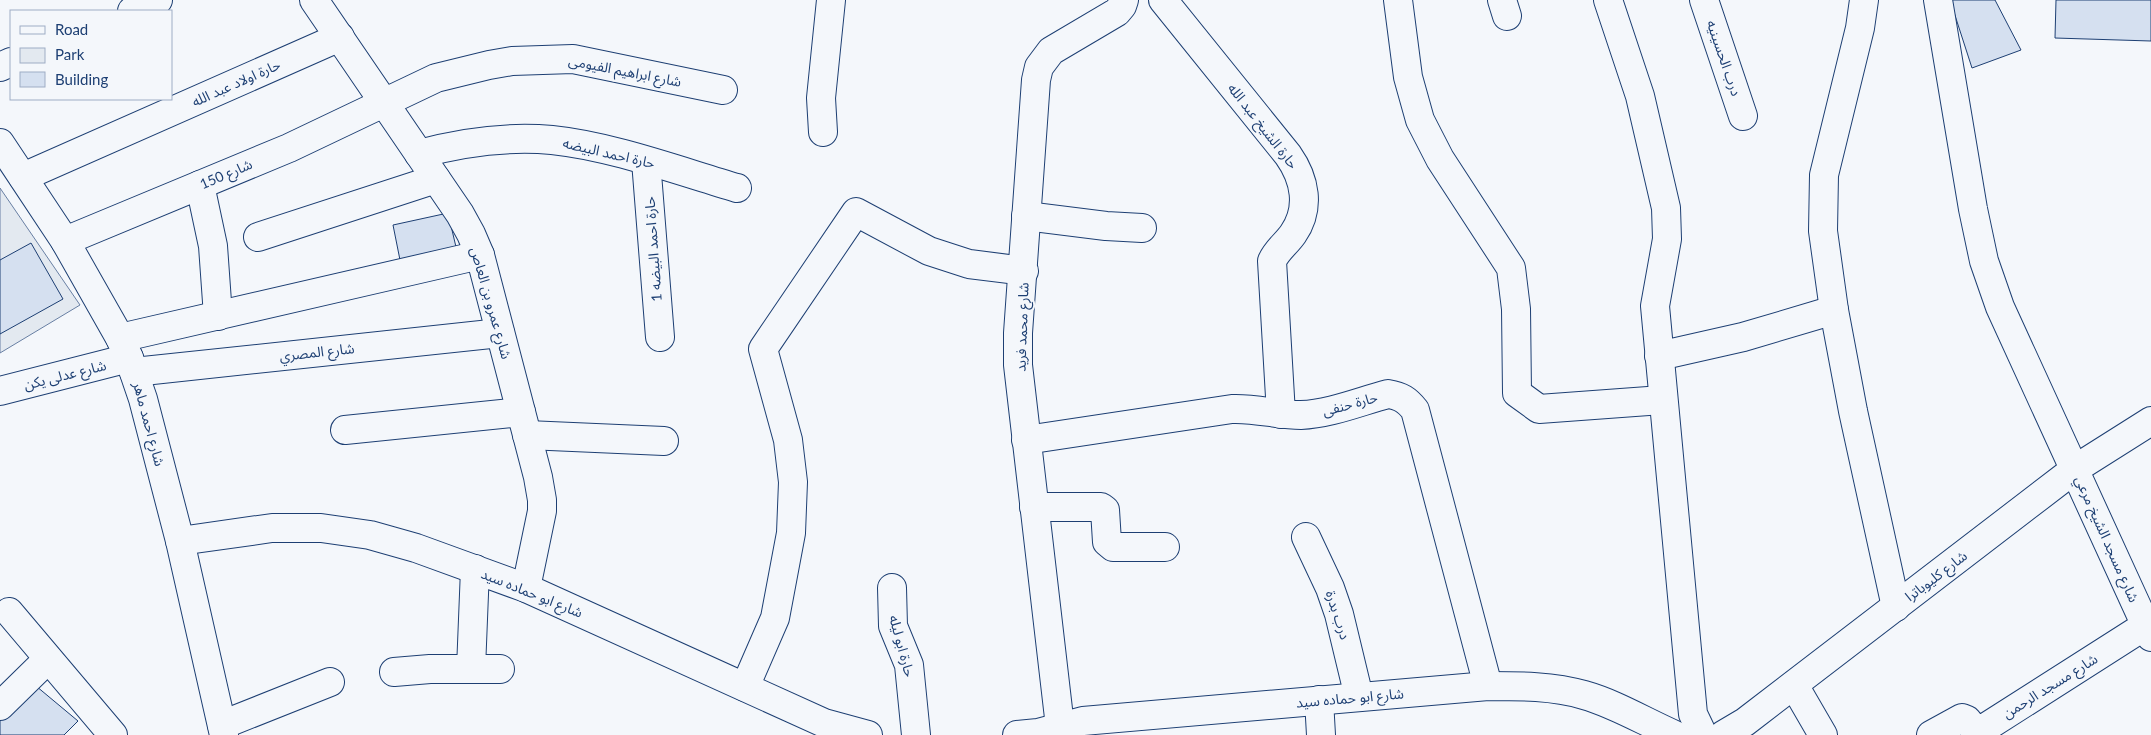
<svg xmlns="http://www.w3.org/2000/svg" width="2151" height="735" font-family="Lato,'Noto Sans Arabic',sans-serif">
<style>
.green{fill:#e3e9f0;stroke:#687fa3}
.building{fill:#d5e0f0;stroke:#1d3f73}
.lines{fill:none;stroke-linecap:round;stroke-linejoin:round}
.street-casing{stroke:#1d3f73;stroke-width:30}
.secondary-casing{stroke:#1d3f73;stroke-width:30}
.street{stroke:#f4f7fb;stroke-width:28}
.secondary{stroke:#f4f7fb;stroke-width:28}
.labels{text-anchor:middle;stroke-width:4;stroke-linejoin:round;paint-order:stroke}
.street-label{font-size:14px;fill:#1d3f73;stroke:#f4f7fb}
</style>
<rect width="100%" height="100%" fill="#f4f7fb"/>
<path class="green" d="M0 188 80 305 0 353Z"/>
<g class="building">
<path d="M1950 0H1995L2021 50 1972 68Z"/>
<path d="M2056 0H2151V41L2055 38Z"/>
<path d="M448 213 456 247 400 260 393 225Z"/>
<path d="M31 243 63 299 0 334V260Z"/>
<path d="M36 686 78 721 64 735H0V721Z"/>
</g>
<g class="lines">
<defs>
<g id="street">
<path d="M314 0 460 214 471 234 480 255 538 477 542 500V511L526 588"/>
<path d="M1163 0 1288 155C1305 179 1311 208 1293 234 1286 244 1277 250 1272 261L1281 414"/>
<path d="M1398 0 1408 77 1420 120 1440 159 1511 268 1516 309 1517 393 1539 409 1662 400"/>
<path d="M1502 0 1507 16"/>
<path d="M1608 0 1640 96 1666 208 1667 239 1655 306 1693 714 1703 735"/>
<path d="M1704 0 1743 116"/>
<path d="M1864 0 1860 28 1824 175 1823 231 1834 310 1853 411 1896 607"/>
<path d="M1938 0 1973 209 1984 261 2000 307 2151 637"/>
<path d="M132 11 158 0"/>
<path d="M0 67 11 62"/>
<path d="M823 132 821 98 831 0"/>
<path d="M419 154C463 142 506 136 552 140 611 146 679 171 737 188"/>
<path d="M646 161 660 337"/>
<path d="M23 177 340 37"/>
<path d="M200 185 213 246 218 316"/>
<path d="M1026 216 1106 226 1142 228"/>
<path d="M258 237 436 179"/>
<path d="M65 241 289 148 436 78 489 65 512 61 573 59 723 90"/>
<path d="M120 338 480 255"/>
<path d="M1659 356 1743 337 1834 310"/>
<path d="M134 372 500 333"/>
<path d="M0 391 129 358"/>
<path d="M345 430 521 412"/>
<path d="M527 435 664 441"/>
<path d="M1026 440 1232 409C1256 408 1278 415 1301 415 1330 414 1361 401 1388 394 1401 396 1407 400 1415 410L1488 686"/>
<path d="M1034 507H1101L1105 510 1107 542 1113 547H1165"/>
<path d="M1306 537 1330 588 1339 614 1359 697"/>
<path d="M180 541 272 528H321L370 535 416 548 526 588 824 723 868 735"/>
<path d="M892 588 893 626 909 665 916 735"/>
<path d="M9 612 113 735"/>
<path d="M471 669 475 569"/>
<path d="M394 672 430 669H500"/>
<path d="M1794 685 1823 735"/>
<path d="M745 687 775 618 791 533 793 482 788 440 763 349 856 212 929 251 969 264 1024 271"/>
<path d="M1319 700 1321 735"/>
<path d="M0 706 48 659"/>
<path d="M222 725 330 682"/>
<path d="M1017 735 1038 733 1083 721 1488 686C1520 686 1553 686 1584 695 1616 704 1645 722 1675 735"/>
<path d="M1061 735 1018 365V333L1036 80 1039 67 1051 51 1117 12 1122 6 1124 0"/>
<path d="M1723 735 1745 722 2075 469 2151 421"/>
<path d="M1931 735 1962 718 1967 720 1976 731H1980L2151 622"/>
</g>
<path id="secondary" d="M0 143 65 241 120 338 129 358 143 399 180 541 224 735"/>
</defs>
<use href="#street" class="street-casing"/>
<use href="#secondary" class="secondary-casing"/>
<use href="#street" class="street"/>
<use href="#secondary" class="secondary"/>
</g>
<g class="labels">
<g class="street-label">
<text transform="translate(1724 58) rotate(71)" y="5">درب الحسينيه</text>
<text transform="translate(625 71) rotate(11)" y="5">شارع ابراهيم الفيومى</text>
<text transform="translate(236 83) rotate(-24)" y="5">حارة اولاد عبد الله</text>
<text transform="translate(1263 126) rotate(52)" y="5">حارة الشيخ عبد الله</text>
<text transform="translate(609 153) rotate(13)" y="5">حارة احمد البيضه</text>
<text transform="translate(226 174) rotate(-23)" y="5">شارع 150</text>
<text transform="translate(653 249) rotate(-94)" y="5">حارة احمد البيضه 1</text>
<text transform="translate(491 303) rotate(74)" y="5">شارع عمرو بن العاص</text>
<text transform="translate(1022 327) rotate(-88)" y="5">شارع محمد فريد</text>
<text transform="translate(317 352) rotate(-6)" y="5">شارع المصري</text>
<text transform="translate(65 375) rotate(-14)" y="5">شارع عدلى يكن</text>
<text transform="translate(1350 404) rotate(-15)" y="5">حارة حنفى</text>
<text transform="translate(149 424) rotate(75)" y="5">شارع احمد ماهر</text>
<text transform="translate(2107 539) rotate(66)" y="5">شارع مسجد الشيخ مرعي</text>
<text transform="translate(1936 576) rotate(-37)" y="5">شارع كليوباترا</text>
<text transform="translate(532 593) rotate(22)" y="5">شارع ابو حماده سيد</text>
<text transform="translate(1338 615) rotate(72)" y="5">درب بدرة</text>
<text transform="translate(902 646) rotate(75)" y="5">حارة ابو ليله</text>
<text transform="translate(2050 686) rotate(-32)" y="5">شارع مسجد الرحمن</text>
<text transform="translate(1350 698) rotate(-5)" y="5">شارع ابو حماده سيد</text>
</g>
</g>
<rect x="10" y="10" width="162" height="90" fill="#f4f7fb" stroke="#9eadc5"/>
<rect x="20" y="26" width="25" height="8" fill="#f4f7fb" stroke="#9eadc5"/>
<text x="55" y="35" font-size="15" fill="#1d3f73">Road</text>
<rect x="20" y="48" width="25" height="15" fill="#e3e9f0" stroke="#9eadc5"/>
<text x="55" y="60" font-size="15" fill="#1d3f73">Park</text>
<rect x="20" y="72" width="25" height="15" fill="#d5e0f0" stroke="#9eadc5"/>
<text x="55" y="85" font-size="15" fill="#1d3f73">Building</text>
</svg>
